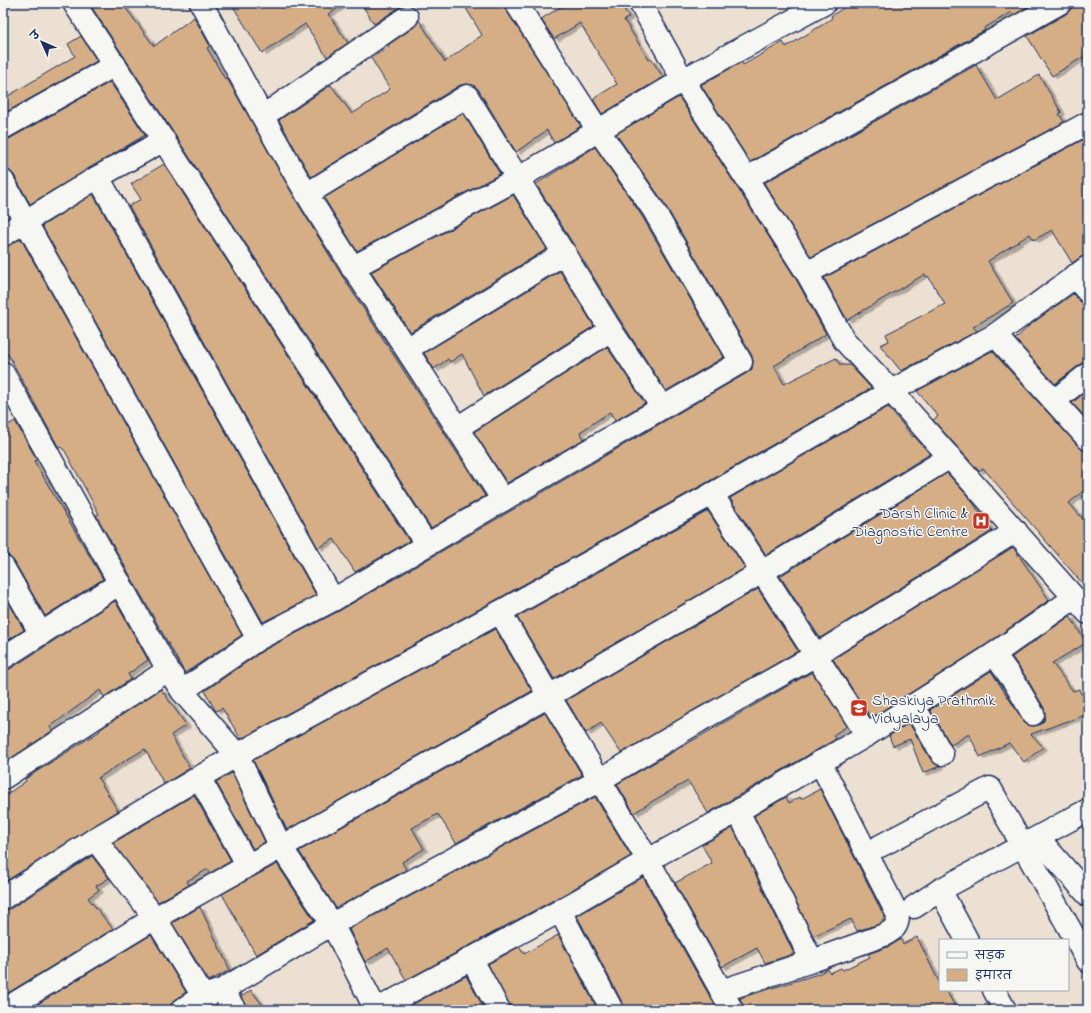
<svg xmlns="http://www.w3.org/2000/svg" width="1091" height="1013" font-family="'Indie Flower','Playpen Sans Deva',sans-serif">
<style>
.building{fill:#d5ae86;stroke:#1b2f5e;filter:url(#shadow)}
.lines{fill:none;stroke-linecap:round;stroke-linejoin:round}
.minor-casing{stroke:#1b2f5e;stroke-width:25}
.minor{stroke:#f6f6f2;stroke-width:22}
.labels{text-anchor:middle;stroke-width:3;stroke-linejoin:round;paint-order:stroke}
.poi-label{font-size:16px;fill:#1b2f5e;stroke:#f6f6f2;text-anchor:end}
</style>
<defs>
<filter id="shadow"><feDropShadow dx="4.5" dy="2.5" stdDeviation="0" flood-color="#0004"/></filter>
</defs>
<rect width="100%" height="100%" fill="#ece0d2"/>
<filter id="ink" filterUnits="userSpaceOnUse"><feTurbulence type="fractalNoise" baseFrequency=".025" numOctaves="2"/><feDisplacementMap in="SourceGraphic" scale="8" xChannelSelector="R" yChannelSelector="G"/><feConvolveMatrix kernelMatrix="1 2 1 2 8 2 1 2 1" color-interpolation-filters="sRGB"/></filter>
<g filter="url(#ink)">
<g class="building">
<path d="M89 3H122L154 46 194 17 210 46 207 48 225 79 227 78 228 80 297 202 341 274 485 496 431 528Z"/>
<path d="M231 3H346L328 14 348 43 327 57 305 24 262 53Z"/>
<path d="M361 3H408L409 5 400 7 374 24Z"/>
<path d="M463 3H504L506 10 581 126 554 143 547 130 516 152 478 89 473 85 466 84 460 85 311 177 279 120 331 85 352 114 390 89 371 58 389 47 388 45 414 27 419 20 445 62 482 35Z"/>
<path d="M567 3H620L629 17 624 20 649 60 651 59 663 77 602 114 593 99 617 84 580 23 554 39 541 19Z"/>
<path d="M851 3H1034L1014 15 1012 12 984 28 985 30 750 162 701 85 742 62 743 65 783 42 786 47 822 25 832 18 831 16Z"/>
<path d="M1072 3H1088V54L1052 76 1027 36 1066 14 1071 9Z"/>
<path d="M81 36 97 61 3 114V99L75 56 68 44Z"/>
<path d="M976 65 997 100 1039 75 1061 112 1059 114 1064 122 811 257 764 183Z"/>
<path d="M110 82 145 135 30 204 14 175 9 170 3 169V140L9 139Z"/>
<path d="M679 97 796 279 826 334 774 366 784 384 836 358 840 365H850L871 388 706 483 494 601 241 739 222 708 216 711 215 710 205 691 264 650 339 611 747 373 752 369 753 362 752 356 664 203 616 134Z"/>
<path d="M463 113 500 174 357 251 324 198Z"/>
<path d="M1088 137V255L1081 257 1072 263 1052 230 1034 240 1030 234 988 261 1013 303 973 327 977 331 901 371 880 345 889 341 886 334 945 304 928 276 926 277 925 274 847 320 824 278Z"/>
<path d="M595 147 642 216 724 357 666 391 622 323 536 184Z"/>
<path d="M164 164 409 541 355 572 334 539 318 548 129 206 141 199 131 184Z"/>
<path d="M93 194 316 595 263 622 42 226Z"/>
<path d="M513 195 547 249 410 332 371 272Z"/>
<path d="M21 239 242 635 185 673 96 515 99 514 65 451 61 447 59 448 8 354 3 357V247Z"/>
<path d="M560 271 594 326 484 396 462 354 450 362 448 359 434 369 424 353Z"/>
<path d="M1073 294 1079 300 1088 304V358L1055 384 1015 339 1030 325Z"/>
<path d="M607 347 645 403 615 421 610 412 580 432 584 439 507 483 474 432Z"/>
<path d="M992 351 1079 447 1088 451V487L1069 503 1088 525V590L983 468 979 471 933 420 938 416 917 391Z"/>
<path d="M1088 390V420L1072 403Z"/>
<path d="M888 407 913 437 914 436 930 454 766 555 730 498Z"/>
<path d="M15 421 37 460 34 461 103 579 45 616 14 561 9 556 3 555V428Z"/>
<path d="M947 473 972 501 992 531 820 638 780 576Z"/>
<path d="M708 511 745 568 554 679 517 617Z"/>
<path d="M1013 547 1049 600 987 644 871 718 833 659Z"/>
<path d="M758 589 798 651 621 753 601 723 586 733 566 700Z"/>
<path d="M3 592 24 630 3 643Z"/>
<path d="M115 601 148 660 128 674 131 679 104 697 100 690 51 726 50 727 52 731 10 759 3 749V670L10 669Z"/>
<path d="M1070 616 1086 643 1052 663 1073 691 1079 689 1081 694 1088 690V714L1031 734 1043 747 1024 762 1009 743 980 757 969 734 951 745 930 710 991 671 1026 725 1033 726 1039 725 1044 721 1045 714 1044 708 1026 677 1012 657Z"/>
<path d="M495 629 532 691 287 830 253 760Z"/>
<path d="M812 672 847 726 833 735 836 739 708 813 688 781 651 802 634 813 617 784Z"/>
<path d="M161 689 186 725 171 735 190 768 164 784 145 749 128 759 98 778 118 811 3 883V797L26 781 25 779 100 731 99 730Z"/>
<path d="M545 713 582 775 456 843 438 814 412 828 424 849 402 862 406 870 336 908 299 851Z"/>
<path d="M909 723 931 760 940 766 923 773 910 739 893 746 889 736Z"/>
<path d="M232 773 265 842 253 849 216 782Z"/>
<path d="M820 789 885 918 879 924 857 931 851 919 813 936 754 816 786 797 789 803 800 797 801 799Z"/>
<path d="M194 795 231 861 210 873 208 869 187 881 189 885 158 902 113 843Z"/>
<path d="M595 797 631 856 561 896 406 980 388 948 365 962 349 929Z"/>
<path d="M733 828 794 954 765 963 757 948 722 967 675 883 712 863 702 845Z"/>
<path d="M92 856 109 878 96 886 99 890 88 898 113 929 3 996V910L10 909Z"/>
<path d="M277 864 314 920 256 955 222 894Z"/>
<path d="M643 877 709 995 718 1010H624L623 1004 577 916Z"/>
<path d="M200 907 230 970 209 981 172 923Z"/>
<path d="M151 935 186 992 175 1000 171 1004 170 1010H28Z"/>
<path d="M558 935 598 1010H511L488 964 519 947 524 954Z"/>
<path d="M917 937 940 984V990H946L957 1010H744L740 998 818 974 828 969 830 973 841 968 843 970 870 957 868 954 890 946 901 939 903 944Z"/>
<path d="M466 976 485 1010H402Z"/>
<path d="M251 990 266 1010H247L240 994 241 993 243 996Z"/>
</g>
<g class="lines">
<defs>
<g id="minor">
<path d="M74 3 427 545"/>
<path d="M201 3C236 67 270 133 308 196 356 275 408 350 457 428L611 330"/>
<path d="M640 3 683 80 807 273 844 340 891 391 1088 613"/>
<path d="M263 116 407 17"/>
<path d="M3 128 115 65"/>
<path d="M98 177 333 600"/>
<path d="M747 178 1060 3"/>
<path d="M3 181 258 639"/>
<path d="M307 194 467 96 611 330 662 407"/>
<path d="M3 235 98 177 164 140"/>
<path d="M352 268 517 179 683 80 825 3"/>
<path d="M807 273 1088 123"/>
<path d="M1074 276 1088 292"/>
<path d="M995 335 1088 439"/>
<path d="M407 349 565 253"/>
<path d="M3 373 168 670 182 691 237 755 281 847 332 924 376 1010"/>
<path d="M1054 401 1088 374"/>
<path d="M457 428 503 500 741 362 653 209 598 130 516 3"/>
<path d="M712 494 867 735"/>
<path d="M3 567 41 634"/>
<path d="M500 612 549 696 648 860 732 1010"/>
<path d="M994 654 1015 683 1033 714"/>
<path d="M3 658 120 583"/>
<path d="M182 691 258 639 333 600 503 500"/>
<path d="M913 705 942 754"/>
<path d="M199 777 248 866"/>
<path d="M3 778 168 670"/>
<path d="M738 811 812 961"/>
<path d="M1038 838 1088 895"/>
<path d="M95 839 155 918 203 996"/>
<path d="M880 846 990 788 1088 961"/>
<path d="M940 890 967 940"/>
<path d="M3 898 95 839 237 755 500 612 712 494 891 391 995 335 1088 267"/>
<path d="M914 907 940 890 1088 810"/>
<path d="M560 911 612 1010"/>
<path d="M471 958 499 1010"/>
<path d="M222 990 235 1010"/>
<path d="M994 990 1005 1010"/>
<path d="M721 991 812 961 884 935C894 930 898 926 898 915L820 762"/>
<path d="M4 1010 155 918 549 696 762 572 950 457"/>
<path d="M182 1010 203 996 222 990 332 924 600 780 699 721 816 655 1016 531"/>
<path d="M376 1010 560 911 648 860 738 811 867 735 994 654 1074 598"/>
</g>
</defs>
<use href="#minor" class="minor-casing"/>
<use href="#minor" class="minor"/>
</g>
</g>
<defs>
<symbol id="hospital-square" viewBox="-11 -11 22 22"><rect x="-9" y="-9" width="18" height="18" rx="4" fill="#c8321e" stroke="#f6f6f2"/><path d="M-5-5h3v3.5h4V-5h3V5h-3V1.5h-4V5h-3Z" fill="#fff"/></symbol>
<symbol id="school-square" viewBox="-11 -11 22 22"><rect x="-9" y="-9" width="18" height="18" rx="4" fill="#c8321e" stroke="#f6f6f2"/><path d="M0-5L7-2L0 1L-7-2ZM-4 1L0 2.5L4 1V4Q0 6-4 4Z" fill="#fff"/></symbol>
</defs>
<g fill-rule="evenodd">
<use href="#hospital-square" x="971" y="511" width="20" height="20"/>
<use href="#school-square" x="849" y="698" width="20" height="20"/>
</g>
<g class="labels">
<g class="poi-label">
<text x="968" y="518">Darsh Clinic &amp;<tspan x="968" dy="18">Diagnostic Centre</tspan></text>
<text x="872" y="705" text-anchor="start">Shaskiya Prathmik<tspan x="872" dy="18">Vidyalaya</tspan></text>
</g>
</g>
<rect width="1091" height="1013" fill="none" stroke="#f6f6f2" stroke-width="16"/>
<rect x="8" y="8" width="1075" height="997" fill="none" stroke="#1b2f5e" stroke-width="1.5" filter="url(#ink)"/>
<rect x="939" y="939" width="130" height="52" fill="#f6f6f2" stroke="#9ea6b7"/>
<rect x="947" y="952" width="20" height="6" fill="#f6f6f2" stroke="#9ea6b7"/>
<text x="975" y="959" font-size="12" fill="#1b2f5e">सड़क</text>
<rect x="947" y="969" width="20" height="12" fill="#d5ae86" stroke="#9ea6b7"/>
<text x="975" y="979" font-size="12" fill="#1b2f5e">इमारत</text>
<g transform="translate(42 42) rotate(315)" stroke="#f6f6f2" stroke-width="3" paint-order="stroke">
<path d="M0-3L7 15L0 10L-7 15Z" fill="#1b2f5e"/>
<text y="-6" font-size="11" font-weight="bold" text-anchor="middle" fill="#1b2f5e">उ</text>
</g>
</svg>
